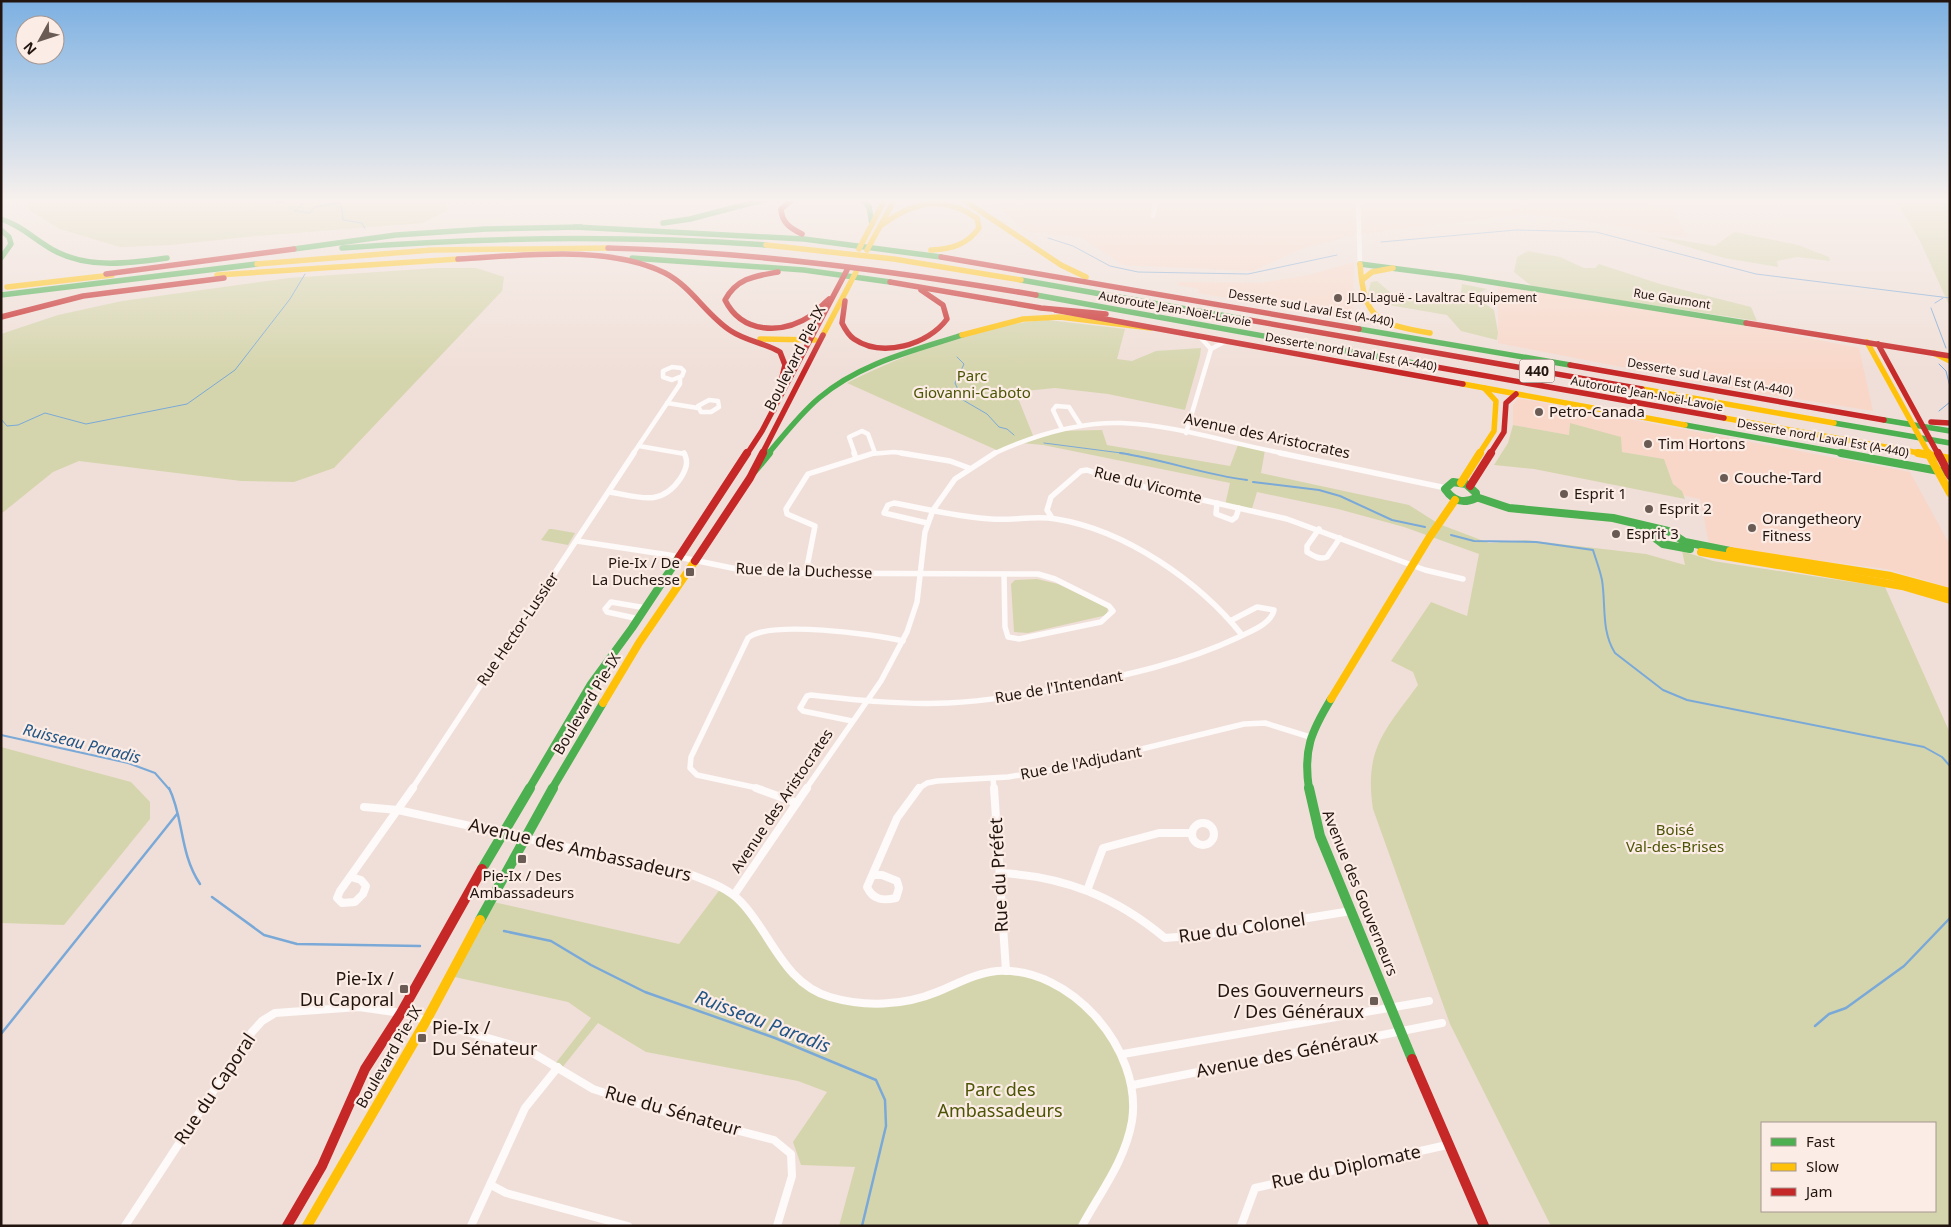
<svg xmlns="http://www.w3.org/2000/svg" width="1951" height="1227" font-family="'Noto Sans',sans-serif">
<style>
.built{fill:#f8d7c9}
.green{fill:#d5d5ad;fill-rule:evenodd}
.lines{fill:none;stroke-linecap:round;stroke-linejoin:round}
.stream-far2{stroke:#7aa9d8;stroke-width:1}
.stream-far1{stroke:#7aa9d8;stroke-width:2}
.stream{stroke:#7aa9d8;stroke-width:2.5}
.street-far2{stroke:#fdfaf9;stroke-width:4.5}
.street-far1{stroke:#fdfaf9;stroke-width:5.5}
.street{stroke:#fdfaf9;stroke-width:8}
.fast-far2{stroke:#4caf50;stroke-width:5.5}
.fast-far1{stroke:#4caf50;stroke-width:8}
.fast{stroke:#4caf50;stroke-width:10}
.slow-far2{stroke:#ffc107;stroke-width:5.5}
.slow-far1{stroke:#ffc107;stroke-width:8}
.slow{stroke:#ffc107;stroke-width:10}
.jam-far2{stroke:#c62828;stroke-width:5.5}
.jam-far1{stroke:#c62828;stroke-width:8}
.jam{stroke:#c62828;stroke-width:10}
.rail-casing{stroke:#c6c2c0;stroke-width:2.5}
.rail{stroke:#fcece6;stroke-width:1;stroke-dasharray:4.5;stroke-linecap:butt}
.poi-dot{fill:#6a5c55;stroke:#fcece6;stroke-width:2}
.labels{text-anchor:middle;stroke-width:4.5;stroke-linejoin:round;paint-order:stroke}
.far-poi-label{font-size:12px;fill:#22150f;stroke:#fcece6;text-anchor:start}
.far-street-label{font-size:12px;fill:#22150f;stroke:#fcece6}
.shield{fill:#fcece6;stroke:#635650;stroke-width:1}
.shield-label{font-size:14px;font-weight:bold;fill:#22150f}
.street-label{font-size:15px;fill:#22150f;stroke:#fcece6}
.park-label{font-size:15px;fill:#4b5505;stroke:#fcece6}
.poi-label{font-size:15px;fill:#22150f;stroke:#fcece6;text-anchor:start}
.water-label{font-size:16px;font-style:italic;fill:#215585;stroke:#fcece6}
.near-street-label{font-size:18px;fill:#22150f;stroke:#fcece6}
.near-poi-label{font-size:18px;fill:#22150f;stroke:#fcece6;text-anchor:end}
.near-park-label{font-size:18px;fill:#4b5505;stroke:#fcece6}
.near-water-label{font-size:19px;font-style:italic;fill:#215585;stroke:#fcece6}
</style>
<rect width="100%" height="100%" fill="#f0dfd8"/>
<g class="built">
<path d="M989 199H1580L1671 205 1687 238 1589 221 1523 214 1353 235 1301 249 1253 271 1123 265 1081 237 1028 232Z"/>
<path d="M1354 262 1353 309 1340 317 1203 294 1198 293 1199 289 1177 285 1179 282 1261 283 1309 275Z"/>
<path d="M1498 285 1731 323 1859 348 1873 411 1746 391 1498 343Z"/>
<path d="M1518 398 1910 472 1950 545V588L1887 569 1779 556 1709 543 1700 499 1685 496 1673 484 1664 459 1622 452 1570 423 1569 435 1513 425V405Z"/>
</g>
<g class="green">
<path d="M31 199H446L448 210 423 223 257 236 170 245 120 247 60 229 30 211 26 205Z"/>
<path d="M1895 199H1950V307L1920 241Z"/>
<path d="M1734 232 1798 245 1829 257 1830 261 1797 257 1777 261 1778 267 1724 258 1653 236 1715 246Z"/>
<path d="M1528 251 1560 257 1584 268H1595L1599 264 1660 284 1751 307 1757 321 1533 287 1514 272 1517 257Z"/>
<path d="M436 268H476L504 277 502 291 334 468 294 482 241 481 79 461 53 472 1 514V334L58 315 122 301 289 278Z"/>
<path d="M1377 281 1392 294 1460 304 1462 284 1487 289 1480 292 1477 298 1494 310 1498 333 1497 340 1461 331 1447 315 1377 303 1367 297 1371 282Z"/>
<path d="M1048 320 1125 329 1117 359 1132 361 1156 351 1201 348 1200 356 1185 410 1108 394 1055 388 1025 391 1018 398 1034 438 1057 431 1102 430 1107 445 1230 466 1238 445 1265 450 1261 473 1409 505 1439 524 1489 543 1526 540 1646 554 1685 565 1682 551 1713 561 1885 587 1950 733V1226H1551L1450 1024 1373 809C1364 750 1384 731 1418 685L1413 672 1391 661 1431 602 1467 616 1479 554 1404 527 1338 509 1257 492 1251 512 1225 505 1230 483 1043 445 1021 443 1001 452 847 383C902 355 986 323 1048 320ZM1762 1123H1935V1211H1762Z"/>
<path d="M1570 423 1621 437 1622 452 1664 459 1673 484 1682 491 1685 499 1534 469 1494 465 1508 443 1513 425 1569 435Z"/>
<path d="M549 529H552L575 533 568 545 541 540Z"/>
<path d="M1037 579 1058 584 1108 608 1107 615 1028 633 1014 632 1011 584 1015 580Z"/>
<path d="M1 747 131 782 150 802V819L64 925 1 923Z"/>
<path d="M721 888 734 895 776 954 818 992 877 1005 916 999 993 972 1035 977 1083 1003 1114 1042 1133 1085 1127 1143 1082 1226H839L855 1167 801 1165 793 1142 827 1092 798 1081 646 1052 598 1023 561 1069 555 1064 591 1018 568 1002 450 976 489 901 679 944Z"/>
</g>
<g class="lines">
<g class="stream-far2">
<path d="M278 199 276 201 279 203 289 199"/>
<path d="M308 199 295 211 310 213 314 207 338 203 341 205 343 220 362 223 365 229"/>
<path d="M607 199 620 201 643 199"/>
<path d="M1048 238 1073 246 1110 266 1138 272 1248 274 1337 255"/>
<path d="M1381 242 1516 230 1596 232 1756 274 1950 298"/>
<path d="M1935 303 1943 298"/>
<path d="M1931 308 1946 348"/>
<path d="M957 357 964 364 955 383 963 400 987 414 999 427 1007 429 1014 435"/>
<path d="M1939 364 1946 371 1950 387"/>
<path d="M1939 411 1950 402"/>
<path d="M1 419 7 426 18 425 45 413 86 424 187 404 235 370 290 299 305 274"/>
<path d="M1044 443 1129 454"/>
</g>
<g class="stream-far1">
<path d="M1120 453C1163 459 1204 475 1247 480"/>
<path d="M1253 482 1319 490 1340 496 1392 520 1425 527"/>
<path d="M1451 535 1474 541 1536 542 1593 550C1596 560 1600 570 1602 580 1606 605 1601 631 1615 653L1663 690 1687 700 1924 747 1942 757 1950 766"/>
<path d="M1 735 128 763 155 773 169 789"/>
</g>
<g class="stream">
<path d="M169 788C184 818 179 852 200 884"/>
<path d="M212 897 264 935 297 944 420 946"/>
<path d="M504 931 551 941 591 965 645 992 775 1038 876 1080 885 1100 886 1126 862 1226"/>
<path d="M1815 1026 1829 1014 1846 1008 1904 966 1950 918"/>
<path d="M1 1034 177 814"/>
</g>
<g class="street-far2">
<path d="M1358 199 1360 264"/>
<path d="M1153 216 1157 199"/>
<path d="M1199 336 1211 349"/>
<path d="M672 367 681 368 684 371 682 376 672 380 663 377V371Z"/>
<path d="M709 400 718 401 719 407 711 412H701L698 406Z"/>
<path d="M667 403 698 408"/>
<path d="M1062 429 1053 410 1056 406 1069 407 1081 426"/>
<path d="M1186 433 1211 349 1226 341"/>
<path d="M639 446 685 454"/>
<path d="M633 454 680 384V377"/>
<path d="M855 454 849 437 862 431 868 434 875 453"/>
<path d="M870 454 894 452 909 454"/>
<path d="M993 454C1032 436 1077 422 1121 423 1177 425 1232 444 1287 454"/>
</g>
<g class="street-far1">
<path d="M854 453 856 458"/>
<path d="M901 453 950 461 969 468"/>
<path d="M1280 453 1446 488"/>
<path d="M610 492C639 497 661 507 680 479 686 470 689 462 684 453"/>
<path d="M1217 503 1216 514 1232 520 1236 517 1239 508"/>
<path d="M1052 518 1047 510 1051 497 1081 471 1087 470 1118 481 1287 519 1425 570 1463 579"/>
<path d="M927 523 884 513 888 505 894 503C926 509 959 517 991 519 1013 521 1034 515 1056 519 1125 530 1199 581 1242 635"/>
<path d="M1319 529 1307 546V552C1314 556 1319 560 1327 557L1340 538"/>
<path d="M577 541 669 555 756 573 1038 574 1055 579 1109 606 1113 611 1101 622 1019 639 1008 637 1005 627 1004 574"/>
<path d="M806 572 815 526 787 514 786 509 808 474 874 453"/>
<path d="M639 619 607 612 605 609 611 602 646 608"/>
<path d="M852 721 803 711 800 708 807 696 811 695C856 700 902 705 948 703 988 701 1028 694 1068 687 1127 675 1184 663 1239 637 1251 631 1271 624 1274 610L1257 607 1232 620"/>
<path d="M993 779 994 789"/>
<path d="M412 789 634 453"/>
<path d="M762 789 697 775 690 768 691 757 748 638C769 620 874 634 903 641"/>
<path d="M806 789 881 681 907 632 917 602 925 532 933 510 955 479 995 453"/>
<path d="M918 789 927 783 937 781 1008 777 1068 767 1244 724 1265 723 1310 737"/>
</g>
<g class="street">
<path d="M756 788 797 803"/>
<path d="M994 788 1006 971"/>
<path d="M364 807 398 810 692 875C709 882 728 888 741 902 771 933 783 983 830 997 864 1007 903 1006 937 992 957 984 976 973 997 971 1071 966 1143 1050 1132 1121 1125 1161 1101 1191 1082 1226"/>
<circle cx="1203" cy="834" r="11"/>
<path d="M1000 873C1064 876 1116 897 1165 938L1203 935 1351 911"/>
<path d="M873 875H882L897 881 899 888 896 898C883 901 873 900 867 887L897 818 919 788"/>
<path d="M351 877 361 880 366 886 363 894 355 902 342 903 337 898 340 891 413 788"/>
<path d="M1088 888 1103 848 1159 833H1191"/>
<path d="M734 895 807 788"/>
<path d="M1123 1054 1429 1001"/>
<path d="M1133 1085 1442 1023"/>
<path d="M491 1185 506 1193 628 1226"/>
<path d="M125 1226 252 1032 262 1021 275 1013 359 1007 401 1013 526 1049 593 1089 654 1109 774 1140 791 1154 792 1176 777 1226"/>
<path d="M471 1226 525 1108 558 1067"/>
<path d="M1241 1226 1255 1188 1447 1145"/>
</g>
<g class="fast-far2">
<path d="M862 199 869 207 872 224"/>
<path d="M1 219C23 226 37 242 57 252 91 269 131 263 167 258"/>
<path d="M663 223 690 219 767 199"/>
<path d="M575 227 804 239 941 257"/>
<path d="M1 230 9 237 11 244 1 258"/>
<path d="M342 248C484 237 624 235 766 245"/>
<path d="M294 249 396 235 486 229 581 227"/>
<path d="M632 258 804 270 890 282"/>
<path d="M1360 264 1460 277 1746 323"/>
<path d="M1021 280 1249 320"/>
<path d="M1 295 257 264"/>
<path d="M1036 295 1436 367"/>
<path d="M1359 329 1570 365"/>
<path d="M1884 420 1950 431"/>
<path d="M1834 423 1950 443"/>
<path d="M1685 425 1847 454"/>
<path d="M768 454C784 435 800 414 819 398 860 363 913 351 962 335"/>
</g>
<g class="fast-far1">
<path d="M1841 453 1950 473"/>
<path d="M754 471 769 453"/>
<path d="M1453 482 1466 484 1476 493V498C1463 504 1453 501 1445 489Z"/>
<path d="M1476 497 1509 508 1613 518 1668 531 1685 542 1730 551"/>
<path d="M1639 526 1663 544 1690 549"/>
<path d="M529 789 591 684 632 628 679 557"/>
<path d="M552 789 603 703"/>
<path d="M1309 789C1303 750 1311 732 1331 699"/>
</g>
<g class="fast">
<path d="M1309 788 1320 836 1412 1059"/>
<path d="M482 869 530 788"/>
<path d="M480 920 553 788"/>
</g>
<g class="slow-far2">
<path d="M962 199 1061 265 1086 277"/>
<path d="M883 224C915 201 944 195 977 218L979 228C967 245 951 249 931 250"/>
<path d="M766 245 894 259 1021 280"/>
<path d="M859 249 885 199"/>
<path d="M867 250 895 199"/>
<path d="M257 264 432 250 608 248"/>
<path d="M1360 264C1364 319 1377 324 1430 333"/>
<path d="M217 275 458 259"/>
<path d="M1362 280 1372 272 1393 268"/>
<path d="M7 287 112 275"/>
<path d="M823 335 856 272"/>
<path d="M962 335 1023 319 1060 317 1151 328"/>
<path d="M760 339 815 340"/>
<path d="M1867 342 1929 454"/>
<path d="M1934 353 1950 361"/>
<path d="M1463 384 1685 425"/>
<path d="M1642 389 1834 423"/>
<path d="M1724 418 1925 454"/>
<path d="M1479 454 1494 431 1496 401 1484 388"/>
</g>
<g class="slow-far1">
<path d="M1918 453 1950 459"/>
<path d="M1928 453 1950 493"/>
<path d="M1461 483 1480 453"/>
<path d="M1730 551 1891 576 1950 592"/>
<path d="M1701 552 1902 586 1950 600"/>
<path d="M1331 699 1429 538 1455 500"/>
<path d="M603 703 639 643 695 561"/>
</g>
<path class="slow" d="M307 1226 426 1021 480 920"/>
<g class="jam-far2">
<path d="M793 199 781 209C782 223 790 228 802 234"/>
<path d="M608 248C752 252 894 271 1036 295"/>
<path d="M941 257 1359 329"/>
<path d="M458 259C521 256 607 244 665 273 692 287 706 315 731 331 746 341 765 343 780 352L785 365 774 410"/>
<path d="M778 272C755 276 737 278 725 300 742 334 782 335 812 315 818 310 823 304 829 299"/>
<path d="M106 274 294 249"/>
<path d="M890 282 1041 308 1106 314"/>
<path d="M845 301 842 323C845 329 848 335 854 339 882 358 928 345 947 319L943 305 921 290"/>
<path d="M1055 310 1463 384"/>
<path d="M1 317 83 296 224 278"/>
<path d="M1249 320 1642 389"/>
<path d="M1746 323 1950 356"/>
<path d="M1878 344 1938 454"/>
<path d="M1570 365 1884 420"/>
<path d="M1436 367 1724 418"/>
<path d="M1931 422 1950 423"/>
<path d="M747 454 762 431 847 270"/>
<path d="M762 454 823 335"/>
<path d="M1490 454 1504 432 1506 403 1516 394"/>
</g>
<g class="jam-far1">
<path d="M1938 453 1950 476"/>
<path d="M1470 486 1491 453"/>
<path d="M679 557 747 453"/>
<path d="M695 561 750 478 763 453"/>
</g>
<g class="jam">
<path d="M1412 1059 1484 1226"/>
<path d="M287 1226 322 1166 365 1069 401 1013 482 869"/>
</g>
<defs>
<path id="rail" d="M1912 199 1950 205"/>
</defs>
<use href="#rail" class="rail-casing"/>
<use href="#rail" class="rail"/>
</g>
<linearGradient id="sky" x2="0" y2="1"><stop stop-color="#7cb0e2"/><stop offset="0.54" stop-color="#f8f1ed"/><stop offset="1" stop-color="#f8f1ed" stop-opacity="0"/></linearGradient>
<rect width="1951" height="371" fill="url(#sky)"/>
<g class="poi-dot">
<circle cx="1338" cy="298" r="5"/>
<circle cx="1539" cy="412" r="5"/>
<circle cx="1648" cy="444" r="5"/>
<circle cx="1724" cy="478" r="5"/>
<circle cx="1564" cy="494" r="5"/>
<circle cx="1649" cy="509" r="5"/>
<circle cx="1752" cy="528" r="5"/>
<circle cx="1616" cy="534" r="5"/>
<rect x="685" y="567" width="10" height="10" rx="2.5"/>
<rect x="517" y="854" width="10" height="10" rx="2.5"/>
<rect x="399" y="984" width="10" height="10" rx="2.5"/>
<rect x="1369" y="996" width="10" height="10" rx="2.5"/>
<rect x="417" y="1033" width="10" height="10" rx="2.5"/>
</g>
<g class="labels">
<g class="far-poi-label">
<text x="1348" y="302">JLD-Laguë - Lavaltrac Equipement</text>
</g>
<g class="far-street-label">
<text transform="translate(1672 299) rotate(9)" y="4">Rue Gaumont</text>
<text transform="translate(1311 308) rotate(10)" y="4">Desserte sud Laval Est (A-440)</text>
<text transform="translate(1175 309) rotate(10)" y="4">Autoroute Jean-Noël-Lavoie</text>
<text transform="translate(1351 352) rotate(10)" y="4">Desserte nord Laval Est (A-440)</text>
<text transform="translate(1710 377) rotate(10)" y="4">Desserte sud Laval Est (A-440)</text>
<text transform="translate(1647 394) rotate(10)" y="4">Autoroute Jean-Noël-Lavoie</text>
<text transform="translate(1823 438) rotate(10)" y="4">Desserte nord Laval Est (A-440)</text>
</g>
<rect class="shield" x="1519.5" y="359.5" width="35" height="23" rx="4"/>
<g class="shield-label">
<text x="1537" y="376">440</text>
</g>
<g class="street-label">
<text transform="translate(795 358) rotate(-63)" y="5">Boulevard Pie-IX</text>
<text transform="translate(1267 436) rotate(12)" y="5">Avenue des Aristocrates</text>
<text transform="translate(1148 485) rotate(14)" y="5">Rue du Vicomte</text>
<text transform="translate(804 571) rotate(2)" y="5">Rue de la Duchesse</text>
<text transform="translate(518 629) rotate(-56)" y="5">Rue Hector-Lussier</text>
<text transform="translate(1059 687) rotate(-10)" y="5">Rue de l'Intendant</text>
<text transform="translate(587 704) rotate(-59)" y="5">Boulevard Pie-IX</text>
<text transform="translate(1081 763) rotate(-11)" y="5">Rue de l'Adjudant</text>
<text transform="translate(782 801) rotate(-56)" y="5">Avenue des Aristocrates</text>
<text transform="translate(1360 893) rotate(68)" y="5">Avenue des Gouverneurs</text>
<text transform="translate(389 1057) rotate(-60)" y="5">Boulevard Pie-IX</text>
</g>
<g class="park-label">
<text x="972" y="381">Parc<tspan x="972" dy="17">Giovanni-Caboto</tspan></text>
<text x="1675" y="835">Boisé<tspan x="1675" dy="17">Val-des-Brises</tspan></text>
</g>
<g class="poi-label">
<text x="1549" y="417">Petro-Canada</text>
<text x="1658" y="449">Tim Hortons</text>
<text x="1734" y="483">Couche-Tard</text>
<text x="1574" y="499">Esprit 1</text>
<text x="1659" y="514">Esprit 2</text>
<text x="1762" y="524">Orangetheory<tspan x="1762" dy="17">Fitness</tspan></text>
<text x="1626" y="539">Esprit 3</text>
<text x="680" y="568" text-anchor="end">Pie-Ix / De<tspan x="680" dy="17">La Duchesse</tspan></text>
<text x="522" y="881" text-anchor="middle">Pie-Ix / Des<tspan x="522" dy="17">Ambassadeurs</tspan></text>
</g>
<g class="water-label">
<text transform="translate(82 743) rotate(14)" y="6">Ruisseau Paradis</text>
</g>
<g class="near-street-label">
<text transform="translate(580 850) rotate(13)" y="6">Avenue des Ambassadeurs</text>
<text transform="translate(999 875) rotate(-93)" y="6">Rue du Préfet</text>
<text transform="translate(1242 928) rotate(-8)" y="6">Rue du Colonel</text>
<text transform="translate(1287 1054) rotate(-11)" y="6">Avenue des Généraux</text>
<text transform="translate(215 1089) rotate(-56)" y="6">Rue du Caporal</text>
<text transform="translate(673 1111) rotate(16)" y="6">Rue du Sénateur</text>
<text transform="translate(1346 1167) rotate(-12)" y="6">Rue du Diplomate</text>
</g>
<g class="near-poi-label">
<text x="394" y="985">Pie-Ix /<tspan x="394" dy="21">Du Caporal</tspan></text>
<text x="1364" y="997">Des Gouverneurs<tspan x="1364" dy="21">/ Des Généraux</tspan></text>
<text x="432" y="1034" text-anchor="start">Pie-Ix /<tspan x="432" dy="21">Du Sénateur</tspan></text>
</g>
<g class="near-park-label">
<text x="1000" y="1096">Parc des<tspan x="1000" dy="21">Ambassadeurs</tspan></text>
</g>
<g class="near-water-label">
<text transform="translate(763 1021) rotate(21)" y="7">Ruisseau Paradis</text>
</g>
</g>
<rect width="1951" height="1227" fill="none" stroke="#22150f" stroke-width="5"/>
<rect x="1761" y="1122" width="175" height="90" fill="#fcece6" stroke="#a59690"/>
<rect x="1771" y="1138" width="25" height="8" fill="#4caf50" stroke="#a59690"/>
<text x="1806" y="1147" font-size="15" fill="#22150f">Fast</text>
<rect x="1771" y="1163" width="25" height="8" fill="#ffc107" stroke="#a59690"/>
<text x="1806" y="1172" font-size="15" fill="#22150f">Slow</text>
<rect x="1771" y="1188" width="25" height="8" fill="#c62828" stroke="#a59690"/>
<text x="1806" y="1197" font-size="15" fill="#22150f">Jam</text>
<g transform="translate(40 40) rotate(230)"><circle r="24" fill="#fcece6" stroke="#a59690"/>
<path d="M0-4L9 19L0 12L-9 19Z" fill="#6a5c55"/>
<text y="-8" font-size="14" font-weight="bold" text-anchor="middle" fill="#22150f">N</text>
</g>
</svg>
